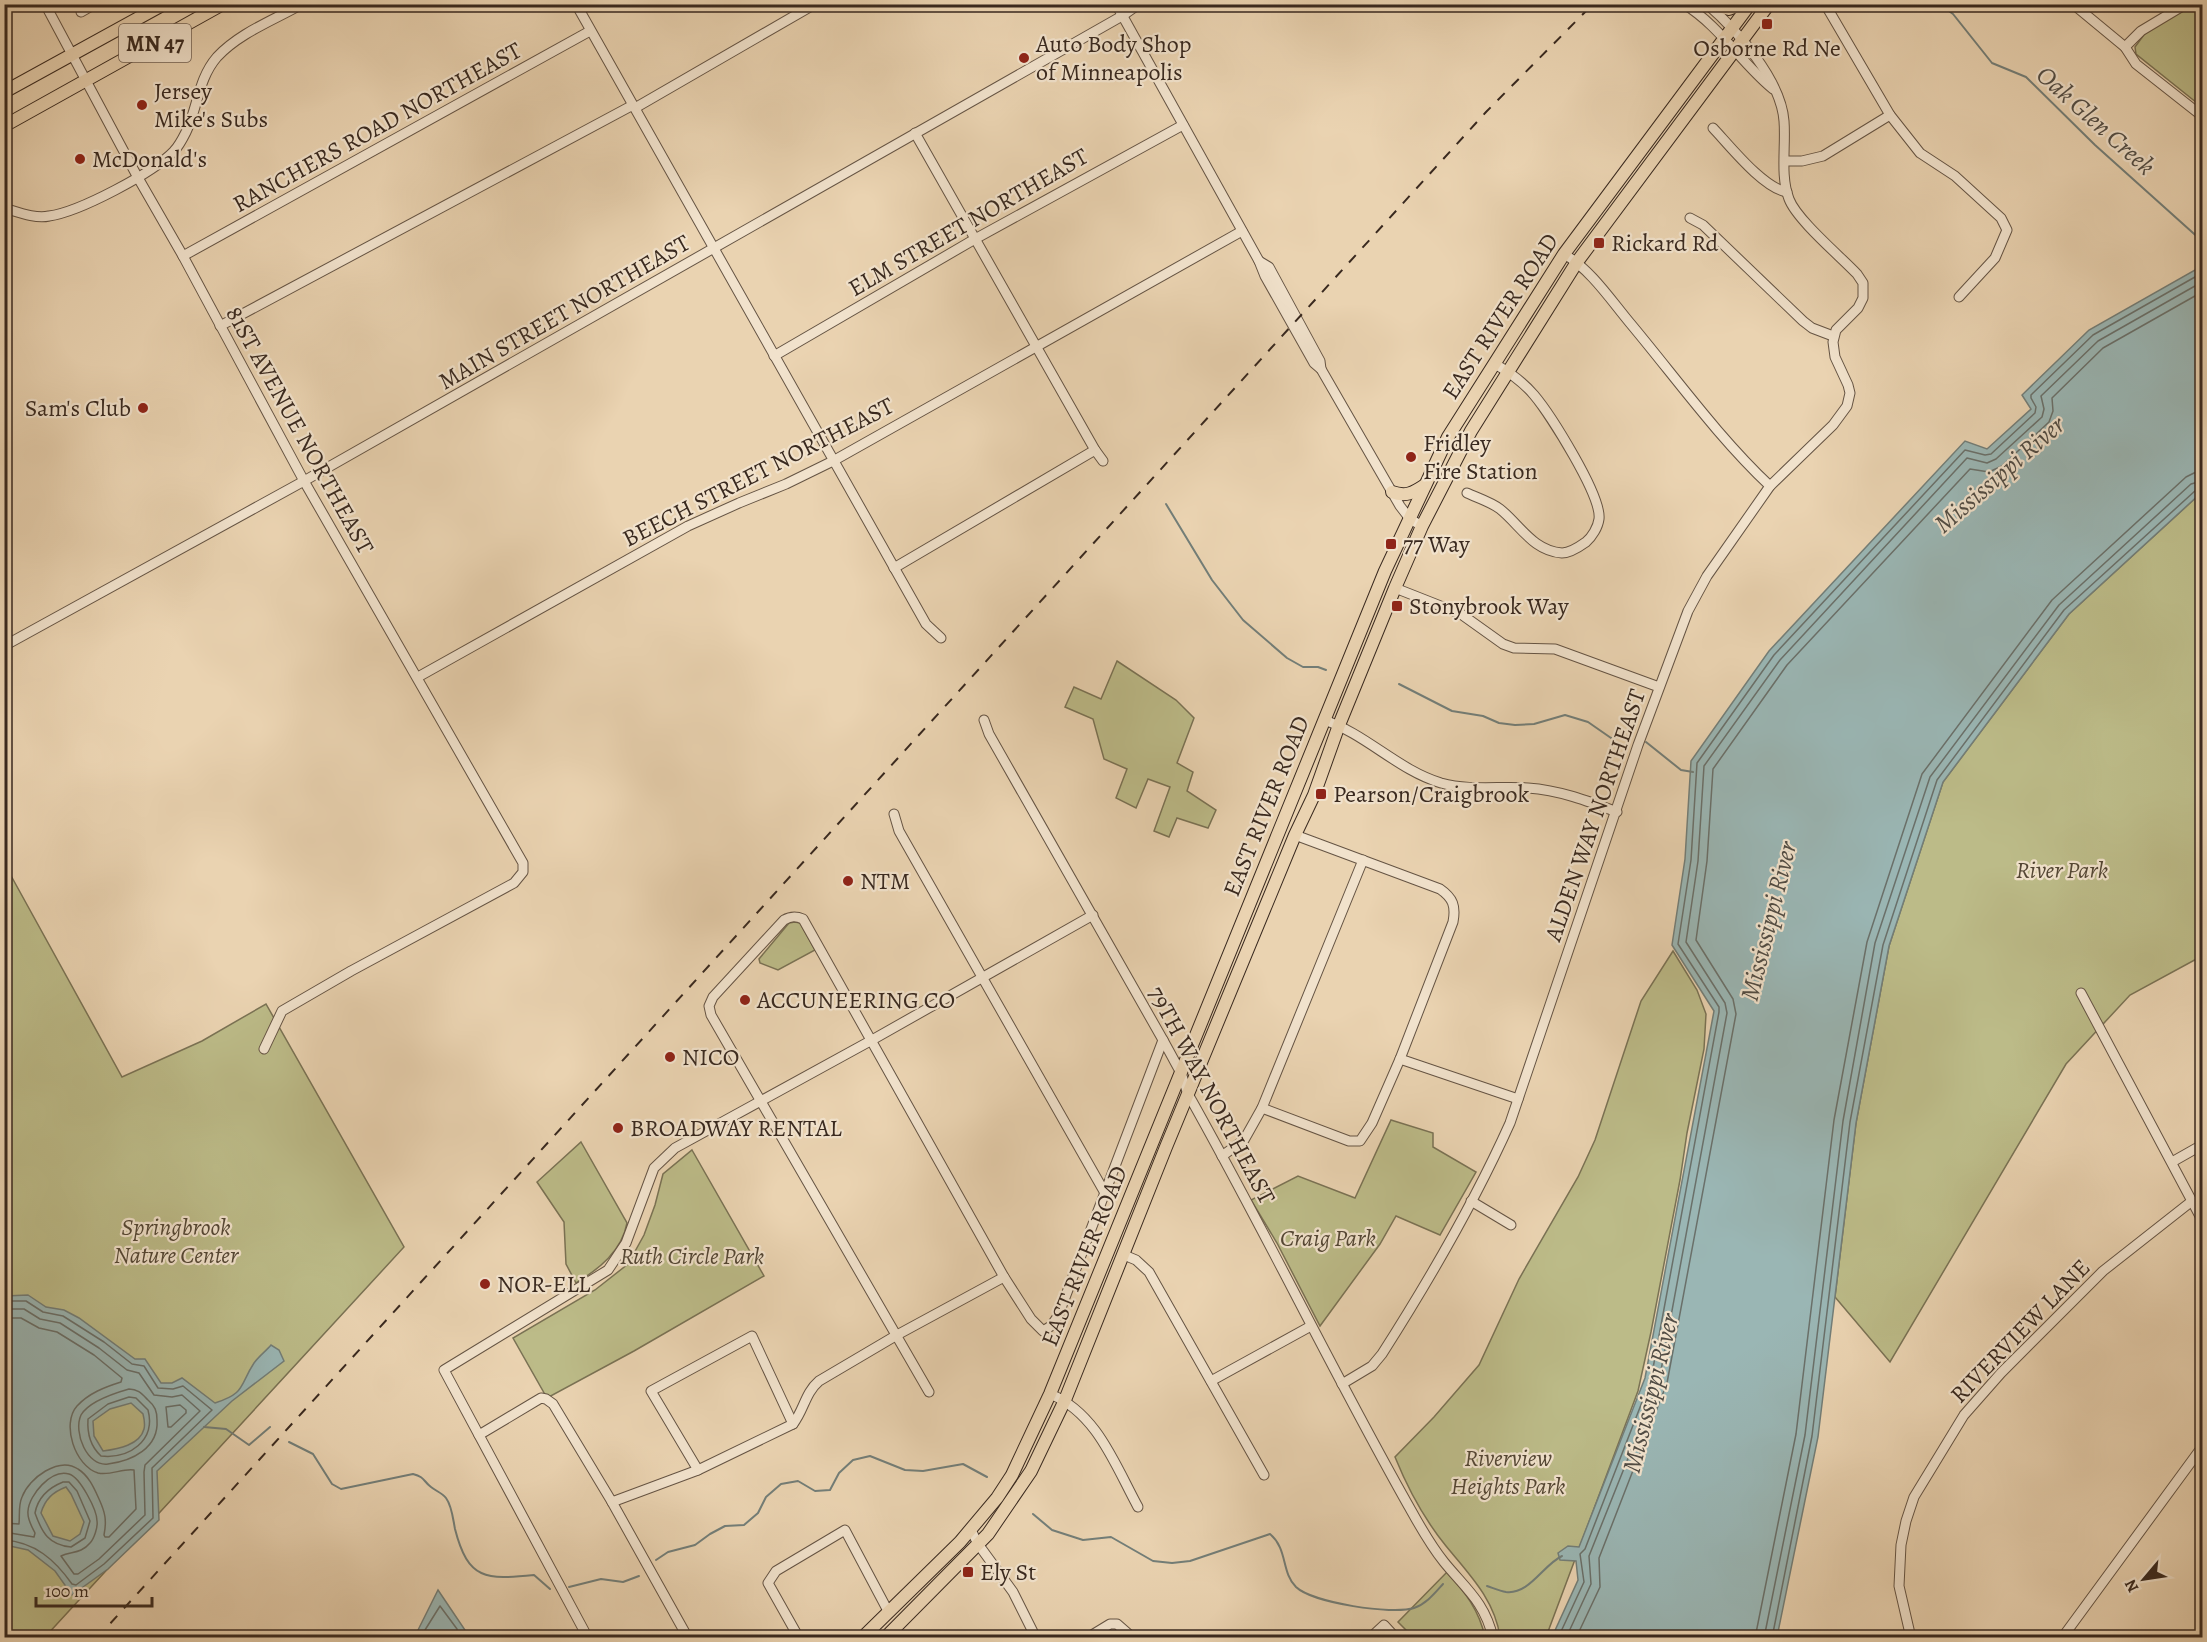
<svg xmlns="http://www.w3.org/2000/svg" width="2207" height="1642" font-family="Alegreya,serif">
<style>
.green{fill:#bcbb88;stroke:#7a7254;stroke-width:1.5}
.water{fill:#9ab6b4;stroke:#737e78;stroke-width:1.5;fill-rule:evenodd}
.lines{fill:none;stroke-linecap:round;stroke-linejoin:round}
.shore{stroke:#6a706a;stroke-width:1.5}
.stream{stroke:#737e78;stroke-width:2}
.minor-casing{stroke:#655444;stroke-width:11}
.major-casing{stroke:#39291f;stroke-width:14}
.minor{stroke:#f1e2cc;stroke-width:9}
.major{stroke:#ead3b1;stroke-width:12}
.rail{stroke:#39291f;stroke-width:2;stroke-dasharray:10 10;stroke-linecap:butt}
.poi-dot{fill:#8f2418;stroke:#f1e2cc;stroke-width:2}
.labels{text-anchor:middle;stroke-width:4.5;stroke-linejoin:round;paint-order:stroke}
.shield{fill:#f1e2cc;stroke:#706053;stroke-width:1.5}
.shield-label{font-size:22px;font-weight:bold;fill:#39291f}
.poi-label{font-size:24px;fill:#39291f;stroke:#f1e2cc;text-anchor:start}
.street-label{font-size:24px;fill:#39291f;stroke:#f1e2cc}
.park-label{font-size:24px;font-style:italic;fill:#534634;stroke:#f1e2cc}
.water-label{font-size:26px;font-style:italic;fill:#514c44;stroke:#f1e2cc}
</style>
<rect width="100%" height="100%" fill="#ead3b1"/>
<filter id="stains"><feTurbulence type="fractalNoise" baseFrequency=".00333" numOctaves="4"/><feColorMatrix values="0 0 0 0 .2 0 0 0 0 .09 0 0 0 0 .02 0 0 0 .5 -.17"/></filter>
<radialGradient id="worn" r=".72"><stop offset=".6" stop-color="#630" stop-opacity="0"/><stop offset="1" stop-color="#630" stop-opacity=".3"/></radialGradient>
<g class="green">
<path d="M2193 5H2202V107L2136 54 2135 47 2146 32Z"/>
<path d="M2202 492V956L2130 995 2066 1064 1890 1362 1835 1297 1856 1123 1889 946 1943 782 2069 614Z"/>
<path d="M1117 661 1176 700 1194 718 1177 763 1193 772 1187 791 1216 810 1208 828 1177 818 1169 837 1154 831 1170 787 1148 779 1136 808 1116 798 1127 769 1104 759 1093 719 1065 707 1074 687 1101 699Z"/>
<path d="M4 863 122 1077 202 1041 266 1004 404 1247 45 1637H5Z"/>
<path d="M795 922 800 923 815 950 778 970 760 963 759 959 789 923Z"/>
<path d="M1673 951 1697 990 1706 1014 1704 1049 1687 1133 1680 1180 1651 1332 1638 1391 1546 1637H1500C1495 1600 1469 1574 1446 1546 1424 1519 1408 1489 1395 1457L1434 1417 1479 1365 1519 1279 1578 1177 1595 1140 1641 1001Z"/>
<path d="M1391 1120 1433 1133V1147L1476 1172 1440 1235 1396 1216 1380 1244 1320 1326 1277 1243 1251 1200 1298 1176 1355 1198Z"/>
<path d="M581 1142 627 1223C622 1251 599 1269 576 1283L566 1264 564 1222 537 1182Z"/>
<path d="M692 1150 764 1276 634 1351 547 1398 513 1338 595 1290 628 1264 644 1235 655 1205 663 1174Z"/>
<path d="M1447 1572C1465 1592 1479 1610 1485 1637H1413L1398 1622Z"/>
</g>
<g class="water">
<path d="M2202 266V492L2069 614 1943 782 1889 946 1856 1123 1818 1437 1777 1637H1552L1578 1580 1576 1561 1560 1560 1558 1553 1568 1546 1579 1547 1645 1378 1714 1011 1672 945 1685 859 1691 761 1769 651 1965 441 1987 449 2031 409 2022 395 2089 330Z"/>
<path d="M28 1295 46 1307 64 1310 79 1318 135 1359H145L161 1383H172L182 1378 215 1403C246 1393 239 1386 254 1363 259 1356 266 1351 271 1345L279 1350 284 1361 232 1401 157 1471 159 1520 108 1569 72 1595 55 1571 28 1550 5 1545V1296ZM131 1403 143 1414C144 1418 145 1425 144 1429 140 1445 118 1449 103 1451L94 1436 93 1421 110 1409ZM66 1487 71 1494 84 1522 80 1534 70 1541 53 1536 41 1513C45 1499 53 1492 66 1487Z"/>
<path d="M438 1590 465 1630 461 1637H422L417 1632Z"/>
</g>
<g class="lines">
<g class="shore">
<path d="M4 1301H26L43 1312 63 1316 104 1342 132 1364 144 1366 158 1388 173 1389 183 1386 212 1410 152 1468 153 1518 104 1564 76 1585 72 1584C55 1560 35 1542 4 1540"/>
<path d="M4 1309H24L40 1319 60 1323 99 1348 127 1370 139 1373 154 1395 172 1397 182 1395 200 1411 145 1465 144 1472 145 1515 99 1559 78 1574H74L61 1556C71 1551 81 1554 90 1543 94 1539 98 1527 97 1521 97 1510 80 1477 69 1474 51 1469 29 1495 28 1511 27 1519 32 1527 35 1533L34 1537 4 1532"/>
<path d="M4 1318H21L39 1328 57 1332 94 1355 122 1378 121 1382C105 1387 89 1393 77 1406 61 1424 75 1466 98 1473 110 1476 123 1468 134 1470L136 1509 109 1537H105L104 1535C107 1520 105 1512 99 1499 94 1488 89 1476 78 1469 59 1456 29 1478 22 1497 18 1506 20 1515 19 1524L4 1523"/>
<path d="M129 1389C138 1389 142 1394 148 1400 155 1406 157 1411 157 1420 159 1448 132 1461 108 1464 87 1467 73 1432 81 1415 89 1401 115 1393 129 1389Z"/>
<path d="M129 1397 136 1398 148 1410C156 1441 129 1459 101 1456 90 1446 87 1434 88 1419L108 1404Z"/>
<path d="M180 1405 186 1410V1413L171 1427H168L166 1407Z"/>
<path d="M63 1482H69L77 1491 90 1521 85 1538 71 1547C49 1545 42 1533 35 1513 38 1497 48 1488 63 1482Z"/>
<path d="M426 1638 425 1630 440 1606 457 1629V1638"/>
<path d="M1558 1638 1584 1582 1580 1554 1585 1549 1651 1379 1719 1012V1007L1678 944 1691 860 1697 763 1774 655 1965 450 1985 455 1991 454 2035 413 2036 407 2031 398V395L2093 335 2202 273"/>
<path d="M1566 1638 1591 1584 1589 1556 1659 1381 1727 1013 1725 1003 1686 942 1698 861 1704 766 1780 660 1967 458 1987 463 1996 459 2042 417 2044 409 2041 396 2098 341 2202 282"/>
<path d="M1576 1638 1600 1587 1599 1558 1667 1383 1736 1014 1733 999 1696 940 1707 861 1713 769 1787 665 1970 469 1989 472 2002 466 2049 422 2053 411 2052 398 2103 348 2202 292"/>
<path d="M1755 1638 1796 1434 1834 1120 1867 942 1922 774 2052 600 2186 477 2194 473 2202 472"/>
<path d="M1764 1638 1805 1435 1843 1121 1875 943 1930 777 2059 605 2191 484 2202 481"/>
<path d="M1772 1638 1812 1436 1850 1122 1883 945 1937 780 2064 610 2196 490 2202 488"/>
</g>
<g class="stream">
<path d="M1939 4 1953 14 1992 63 2026 77 2095 145 2202 241"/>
<path d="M1166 504 1212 580 1243 620 1287 658 1303 667H1318L1326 670"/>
<path d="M1399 684 1452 711 1483 716 1499 723 1515 725 1534 724 1565 715 1588 722 1611 738 1628 736"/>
<path d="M1646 742 1681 770 1693 772"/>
<path d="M204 1427 226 1429 249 1445 270 1427"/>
<path d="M289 1442 313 1454 332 1484 341 1489 413 1474C425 1477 423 1481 431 1487 436 1491 442 1493 446 1498 452 1506 453 1519 455 1529 468 1580 486 1580 534 1575L550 1589"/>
<path d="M1033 1514 1052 1530 1083 1540 1111 1537 1153 1561 1172 1563 1190 1561 1270 1534C1288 1549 1281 1572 1296 1587 1313 1603 1392 1615 1414 1608 1426 1604 1434 1594 1443 1584"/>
<path d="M656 1560 668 1552 695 1545 710 1534 725 1526 744 1525 758 1513 766 1497 781 1484 798 1481 815 1491 830 1490 839 1473 853 1460 870 1456 905 1470 923 1471 963 1464 987 1477"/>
<path d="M1487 1586C1493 1588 1500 1591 1506 1592 1529 1595 1543 1565 1562 1556"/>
<path d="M569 1587 601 1579 623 1582 639 1576"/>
</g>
<defs>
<g id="minor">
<path d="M45 4 137 176 183 256 304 481 523 863V872L514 883 351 971 282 1011 264 1049"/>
<path d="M576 4 926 624 941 638"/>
<path d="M1116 4 1259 261 1265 276 1314 363 1321 369 1400 506 1410 519 1422 526"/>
<path d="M1684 4C1720 26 1741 63 1773 89"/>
<path d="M1825 4 1890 115 1920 153 1955 176 2001 218 2007 230 1995 258 1959 297"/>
<path d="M2073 4 2125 47 2136 64 2202 116"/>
<path d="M81 12 95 4"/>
<path d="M2125 47 2141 31 2186 4"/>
<path d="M635 108 815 4"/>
<path d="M1713 128C1730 146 1763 188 1787 192"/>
<path d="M915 133 1095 450 1103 461"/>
<path d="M1785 161H1802L1823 156 1890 115"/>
<path d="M4 208C18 212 35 219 49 216 79 212 153 173 174 151 178 147 183 138 186 132 198 107 198 79 217 57 239 33 274 20 302 4"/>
<path d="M1690 218 1703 225 1803 321 1812 328 1833 336"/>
<path d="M1564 254C1591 270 1610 299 1630 323 1676 378 1718 437 1770 486"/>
<path d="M183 256 590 31"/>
<path d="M1259 261 1269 267 1320 361 1321 369"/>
<path d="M220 326 633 105"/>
<path d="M774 356 975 239 1183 125"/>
<path d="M1467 493C1478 498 1491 502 1500 509 1520 525 1533 551 1562 553 1570 553 1579 547 1586 542 1592 537 1598 527 1599 519 1602 496 1550 414 1534 395 1523 382 1509 372 1495 364"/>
<path d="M894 568 1095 450"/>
<path d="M1395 588 1461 614 1503 644 1514 648 1555 649 1659 687"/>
<path d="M4 646 304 481 1122 16 1139 4"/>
<path d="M418 677 688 526 739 503 786 484 833 461 1242 231"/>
<path d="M984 720 989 734 1163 1040 1181 1073 1188 1094C1266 1232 1334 1375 1412 1512 1422 1530 1432 1547 1444 1562 1465 1588 1485 1602 1493 1638"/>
<path d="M1324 720C1366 734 1398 770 1441 783 1470 791 1499 786 1528 788 1559 790 1588 801 1617 812"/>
<path d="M894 814 899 831 1105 1193"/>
<path d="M2081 993 2202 1220"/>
<path d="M1400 1059 1518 1099"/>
<path d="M1262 1108 1349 1141H1360L1372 1123 1400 1059 1453 922C1456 906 1453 898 1440 889L1295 835"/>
<path d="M1222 1156 1244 1140 1262 1108 1363 860"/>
<path d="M2172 1162 2202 1145"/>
<path d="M1471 1201 1511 1225"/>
<path d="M1124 1255 1136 1260 1149 1272 1264 1475"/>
<path d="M1211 1381 1311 1326"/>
<path d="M1342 1384 1372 1366 1382 1354C1428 1282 1475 1201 1510 1123L1638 745 1688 611 1707 576 1770 486 1833 425 1847 406 1850 393 1848 385 1835 357 1833 342 1836 330 1858 308 1863 298V283L1857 274C1840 256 1797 220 1789 199 1780 176 1786 146 1784 121 1781 80 1737 30 1707 4"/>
<path d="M929 1392 711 1015 709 1006 713 997 784 920C791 916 796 916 803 919L1004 1277 1031 1319 1043 1331 1051 1326 1058 1316 1163 1040"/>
<path d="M1050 1394C1097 1413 1115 1465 1138 1507"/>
<path d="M479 1435 541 1398 546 1399 553 1404 612 1502 688 1638"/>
<path d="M698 1470 651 1391 752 1336 793 1424"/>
<path d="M612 1502 698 1470 793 1424C804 1410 805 1393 819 1381L897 1335 1004 1277"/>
<path d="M971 1530 978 1544 1013 1592 1036 1638"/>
<path d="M588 1638 444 1370 608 1270 626 1243 654 1168 675 1148 872 1040 1093 915"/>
<path d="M799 1638 768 1583 776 1571 845 1530 888 1611"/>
<path d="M1087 1638 1110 1624H1117L1133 1638"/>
<path d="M1370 1638 1384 1625 1396 1638"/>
<path d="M1911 1638 1899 1586 1901 1545 1906 1521 1914 1497 1964 1415 2001 1373 2103 1271 2192 1201"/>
<path d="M2062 1638 2202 1447"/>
</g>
<g id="major">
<path d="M1712 4 1729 9 1742 4"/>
<path d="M4 92 164 4"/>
<path d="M4 126 223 4"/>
<path d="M1392 492C1406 497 1413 493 1425 485"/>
<path d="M862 1638 960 1542 997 1498 1012 1475 1050 1394 1385 571 1448 437 1564 254 1750 4"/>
<path d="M885 1638 988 1534 1031 1471 1065 1400 1166 1147 1295 835 1314 795 1339 725 1395 588 1422 526 1471 431 1577 262 1769 4"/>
</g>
</defs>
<use href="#minor" class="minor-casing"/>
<use href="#major" class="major-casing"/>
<use href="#minor" class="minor"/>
<use href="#major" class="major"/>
<path class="rail" d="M97 1638 1486 112 1593 4"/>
</g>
<g class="poi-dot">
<rect x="1761" y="18" width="12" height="12" rx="3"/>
<circle cx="1024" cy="58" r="6"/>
<circle cx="142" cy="105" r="6"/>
<circle cx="80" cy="159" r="6"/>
<rect x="1593" y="237" width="12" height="12" rx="3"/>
<circle cx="143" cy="408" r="6"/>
<circle cx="1411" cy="457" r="6"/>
<rect x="1385" y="538" width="12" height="12" rx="3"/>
<rect x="1391" y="600" width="12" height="12" rx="3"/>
<rect x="1315" y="788" width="12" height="12" rx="3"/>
<circle cx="848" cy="881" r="6"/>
<circle cx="745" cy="1000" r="6"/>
<circle cx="670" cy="1057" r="6"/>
<circle cx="618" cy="1128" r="6"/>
<circle cx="485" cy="1284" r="6"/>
<rect x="962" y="1566" width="12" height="12" rx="3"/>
</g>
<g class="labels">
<rect class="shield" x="119" y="24" width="72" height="38" rx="4.5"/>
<g class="shield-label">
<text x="155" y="51">MN 47</text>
</g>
<g class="poi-label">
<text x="1036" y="52">Auto Body Shop<tspan x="1036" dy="28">of Minneapolis</tspan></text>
<text x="1767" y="56" text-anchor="middle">Osborne Rd Ne</text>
<text x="154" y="99">Jersey<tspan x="154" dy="28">Mike's Subs</tspan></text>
<text x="92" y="167">McDonald's</text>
<text x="1611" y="251">Rickard Rd</text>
<text x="131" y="416" text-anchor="end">Sam's Club</text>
<text x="1423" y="451">Fridley<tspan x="1423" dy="28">Fire Station</tspan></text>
<text x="1403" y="552">77 Way</text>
<text x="1409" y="614">Stonybrook Way</text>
<text x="1333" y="802">Pearson/Craigbrook</text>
<text x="860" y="889">NTM</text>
<text x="757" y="1008">ACCUNEERING CO</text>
<text x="682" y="1065">NICO</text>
<text x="630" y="1136">BROADWAY RENTAL</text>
<text x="497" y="1292">NOR-ELL</text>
<text x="980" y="1580">Ely St</text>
</g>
<g class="street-label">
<text transform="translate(377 127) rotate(-29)" y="8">RANCHERS ROAD NORTHEAST</text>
<text transform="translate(968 222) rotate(-30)" y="8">ELM STREET NORTHEAST</text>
<text transform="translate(564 312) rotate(-30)" y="8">MAIN STREET NORTHEAST</text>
<text transform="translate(1500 316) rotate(-57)" y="8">EAST RIVER ROAD</text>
<text transform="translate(300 430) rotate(61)" y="8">81ST AVENUE NORTHEAST</text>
<text transform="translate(758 472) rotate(-27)" y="8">BEECH STREET NORTHEAST</text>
<text transform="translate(1266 806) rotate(-68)" y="8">EAST RIVER ROAD</text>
<text transform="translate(1595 815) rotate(-71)" y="8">ALDEN WAY NORTHEAST</text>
<text transform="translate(1212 1095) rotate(62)" y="8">79TH WAY NORTHEAST</text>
<text transform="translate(1084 1256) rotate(-68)" y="8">EAST RIVER ROAD</text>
<text transform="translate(2020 1331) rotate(-46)" y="8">RIVERVIEW LANE</text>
</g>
<g class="park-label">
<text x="2062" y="878">River Park</text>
<text x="176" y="1235">Springbrook<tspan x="176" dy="28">Nature Center</tspan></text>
<text x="1328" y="1246">Craig Park</text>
<text x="692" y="1264">Ruth Circle Park</text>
<text x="1508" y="1466">Riverview<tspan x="1508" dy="28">Heights Park</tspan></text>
</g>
<g class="water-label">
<text transform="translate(2096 120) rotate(42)" y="9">Oak Glen Creek</text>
<text transform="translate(1999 474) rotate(-41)" y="9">Mississippi River</text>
<text transform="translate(1768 921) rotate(-76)" y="9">Mississippi River</text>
<text transform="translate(1650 1393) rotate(-76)" y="9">Mississippi River</text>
</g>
</g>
<rect width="2207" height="1642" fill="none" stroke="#ead3b1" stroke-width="24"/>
<rect x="6" y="6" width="2195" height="1630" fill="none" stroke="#39291f" stroke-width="3"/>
<rect x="12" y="12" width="2183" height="1618" fill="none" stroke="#39291f" stroke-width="1.5"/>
<g transform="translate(2144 1579) rotate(241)" stroke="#f1e2cc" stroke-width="4.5" paint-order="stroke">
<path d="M0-4.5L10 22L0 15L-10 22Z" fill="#39291f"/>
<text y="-9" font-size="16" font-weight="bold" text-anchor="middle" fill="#39291f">N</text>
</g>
<path d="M36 1597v9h116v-9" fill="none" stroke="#39291f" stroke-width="3"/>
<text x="45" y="1597" font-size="18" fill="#39291f" stroke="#f1e2cc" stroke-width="4.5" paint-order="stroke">100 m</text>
<rect width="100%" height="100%" filter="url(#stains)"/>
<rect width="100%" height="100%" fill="url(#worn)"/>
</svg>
